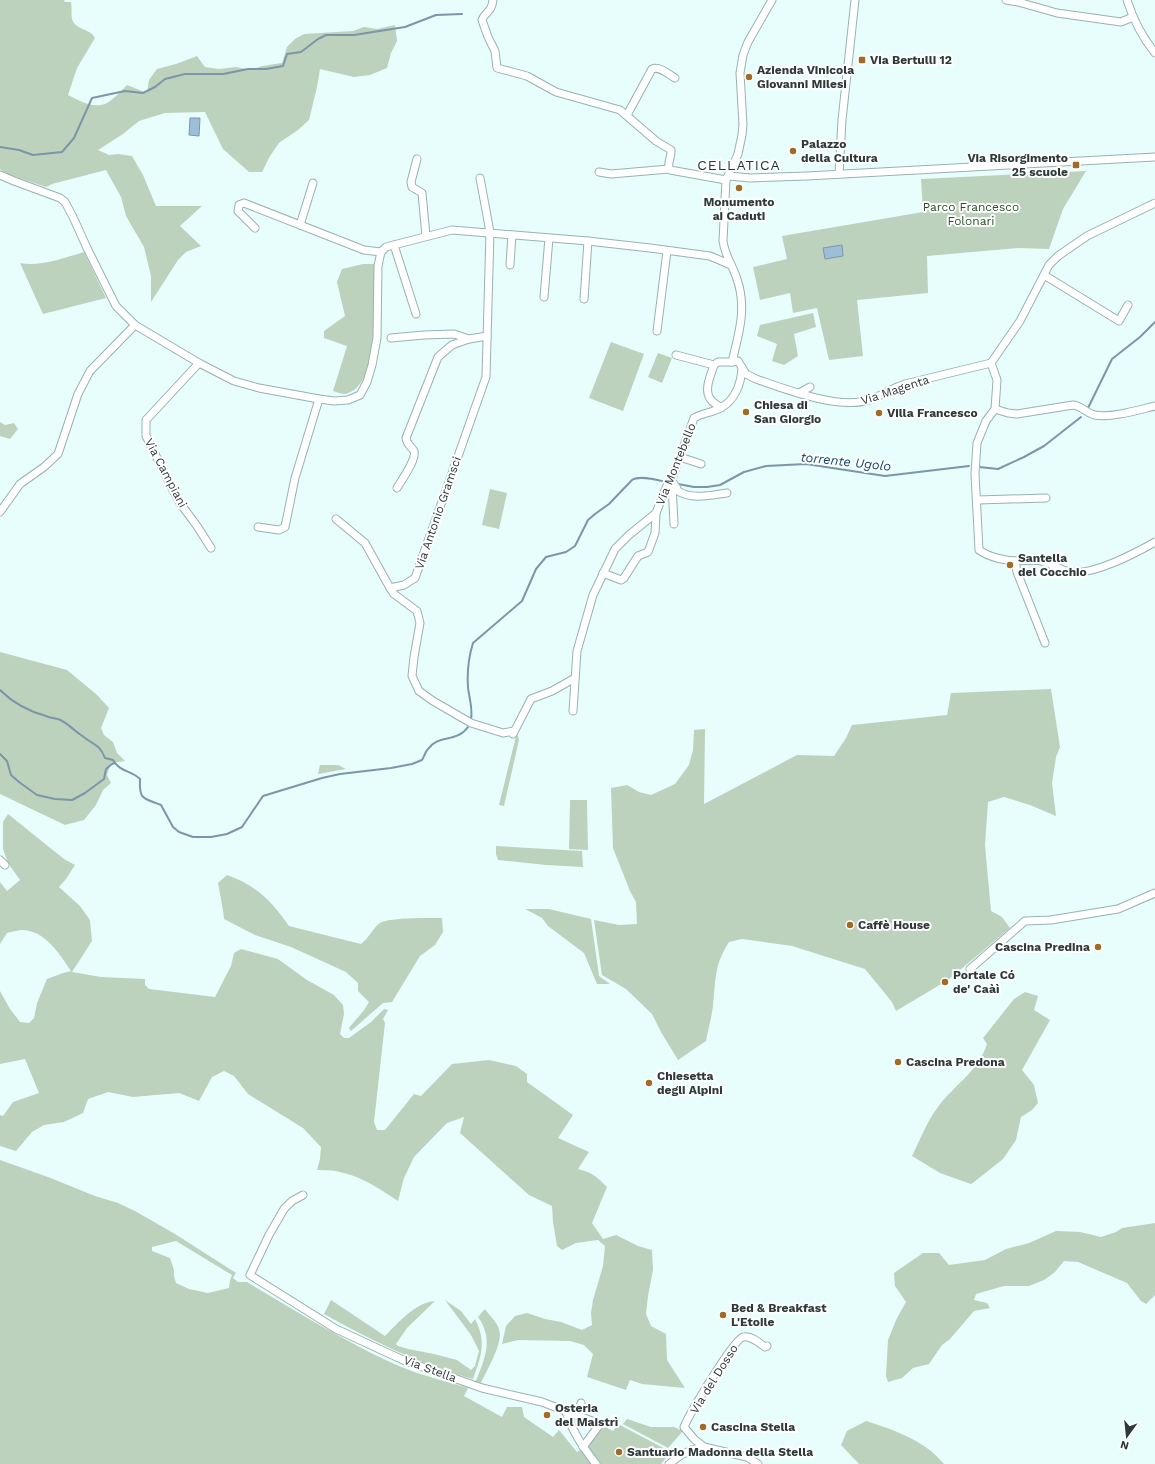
<svg xmlns="http://www.w3.org/2000/svg" width="1155" height="1464" font-family="'Work Sans',sans-serif">
<style>
.green{fill:#bdd2bc;fill-rule:evenodd}
.water{fill:#9cbed9;stroke:#7b96a9}
.lines{fill:none;stroke-linecap:round;stroke-linejoin:round}
.stream{stroke:#7b96a9;stroke-width:2}
.minor-casing{stroke:#97b2b1;stroke-width:9}
.minor{stroke:#fff;stroke-width:7}
.poi-dot{fill:#a16b25;stroke:#fff;stroke-width:1.5}
.labels{text-anchor:middle;stroke-width:4;stroke-linejoin:round;paint-order:stroke}
.poi-label{font-size:12px;font-weight:bold;fill:#2e3939;stroke:#fff;text-anchor:start}
.park-label{font-size:12px;fill:#275026;stroke:#fff}
.street-label{font-size:12px;fill:#2e3939;stroke:#fff}
.water-label{font-size:13px;font-style:italic;fill:#0e476b;stroke:#fff}
.quarter-label{font-size:14px;letter-spacing:1px;fill:#203837;stroke:#fff}
</style>
<rect width="100%" height="100%" fill="#e7fefd"/>
<g class="green">
<path d="M0 0H64L65 2H71C72 8 71 14 72 19 75 30 90 28 95 38L77 68 68 95C80 101 91 108 105 104 111 102 122 90 127 85L147 93 149 80 157 69 176 64 197 56 205 67 219 69 236 67 251 70 262 66 282 63 287 47 295 39 304 34 353 31 364 27 377 29 395 25 397 41 391 53 387 68 370 75 354 77 320 69 317 87 309 120 298 130 279 143 270 156 262 172H249L223 149 205 112 165 113 139 121 123 134 98 150 109 155 118 154 132 156 143 175 156 206H202L180 226 201 246 186 252 178 260 151 302V276L144 247 126 216 121 197 106 170 52 184 46 187 7 174 0 169Z"/>
<path d="M1086 171 1063 209 1049 249 1018 248 927 256 928 293 857 300 863 356 829 360 817 308 793 313 790 293 760 300 753 267 787 259 782 236 923 212 921 179Z"/>
<path d="M84 252 106 298 43 314 20 263C41 267 63 258 84 252Z"/>
<path d="M363 264H376C375 293 383 386 345 394 341 394 337 392 333 391L347 346 324 338V331L345 316 337 282 342 269Z"/>
<path d="M813 313 816 327 794 334 798 356 784 365 772 361 777 344 757 336 760 325Z"/>
<path d="M611 342 644 354 623 411 589 398Z"/>
<path d="M658 353 672 358 662 383 648 377Z"/>
<path d="M0 422 5 425 14 423 18 429 10 439 0 436Z"/>
<path d="M490 489 507 493 499 529 482 525Z"/>
<path d="M0 652 67 670 96 694 109 708 101 728 104 735 113 742 117 753 125 761 111 763 107 775 111 783 103 790 96 805 84 820 65 825 0 794Z"/>
<path d="M1051 689 1060 747 1056 757 1052 783 1056 816 1030 805 1004 797 988 802 985 845 991 911 1002 917 1010 928 948 980 896 1011 892 1002 865 969 792 946 742 939 729 942C714 965 716 979 713 1005 712 1017 708 1029 706 1041L678 1060 661 1032 652 1014 626 989 602 975 594 920 619 925 637 924 636 902 630 891 613 848 611 788 627 785 639 792 651 795 675 784 689 765 693 750 694 730 705 729 704 804 797 755 834 756 846 738 852 725 947 715 951 693Z"/>
<path d="M517 732 519 740 504 806 499 805Z"/>
<path d="M320 765H338L346 769 318 774Z"/>
<path d="M570 800H587L588 850 569 849Z"/>
<path d="M8 814 64 859 75 865 66 879 59 887 80 906 90 920 92 941 72 972 101 977 145 979V985L149 989 215 997 231 966 234 953 241 949 278 959 307 980 334 995 343 1005 344 1014 340 1034 344 1038H349L371 1022 384 1009 388 1010 383 1019 385 1023 374 1122 377 1130H385L414 1094 421 1096 452 1064 489 1060 516 1066 527 1074V1082L573 1115 558 1138 589 1152 578 1169C593 1173 596 1176 607 1187L592 1223 603 1239 616 1235 638 1246 652 1250 653 1270 648 1296 646 1314 651 1326 666 1334 667 1360 685 1388 642 1384 630 1380 626 1390 587 1377 593 1354 584 1345 570 1341 518 1340 502 1344 506 1326 515 1316 527 1313 545 1319 561 1322 582 1330 592 1325 591 1313 593 1300 603 1266 605 1246 598 1240 576 1243 562 1250 557 1246 553 1222 552 1206 529 1195 460 1133 464 1117 447 1123 414 1157 404 1178 398 1201C371 1183 350 1169 317 1170L320 1159 321 1147 303 1128 248 1094 234 1076 224 1071 212 1077 199 1101 179 1093 133 1097 108 1092 88 1099 83 1113 64 1122 44 1125 32 1132 16 1151 0 1146V1115L3 1116 13 1102 39 1093 25 1059 0 1064V991L10 1009 20 1022 29 1023 34 1018 37 1003 47 979 63 973 71 971C60 955 46 931 23 930 18 930 12 932 7 933L0 944V882L7 891 20 880 8 863 3 849V822Z"/>
<path d="M496 846 582 851 583 867 546 865 498 860 496 854Z"/>
<path d="M227 875C257 886 271 900 289 926L361 944C369 938 373 928 380 923 390 917 430 918 442 918L443 932 435 945 420 956 392 1002 383 1003 351 1031 349 1028C356 1019 364 1012 369 1002L358 991V983L346 972 291 947 255 935 224 919 223 910 218 883Z"/>
<path d="M525 909H549L591 919 599 976 610 984H597L584 953 548 926 542 918Z"/>
<path d="M1025 992 1038 996 1034 1010 1050 1020 1022 1070 1034 1085 1038 1103 1032 1110 1021 1117 1016 1140 1003 1159 974 1182 971 1184 940 1173 912 1156C920 1140 927 1121 938 1107 955 1084 978 1072 987 1044L983 1038 1014 999Z"/>
<path d="M0 1160 48 1177 95 1196 118 1203 135 1211 175 1234 236 1273 233 1278 238 1282H247C294 1310 341 1339 390 1362 415 1374 442 1380 468 1388L464 1396 502 1417 507 1407H522L524 1417 553 1437 559 1430 577 1452 582 1449 594 1464H0ZM176 1241 232 1275 230 1280 229 1288 208 1293 189 1289 176 1283 174 1276V1270L170 1258 152 1251V1247Z"/>
<path d="M1155 1223V1295L1146 1304 1141 1301 1127 1283 1078 1262 1064 1261 1055 1272 1044 1280 1029 1286H1004L976 1294 974 1300 987 1303 990 1308 974 1311 950 1339 942 1345 929 1364 913 1368 902 1378 888 1382 886 1376 888 1340 897 1318 906 1302 895 1286 894 1273 923 1253H939L949 1265 985 1260 1006 1249 1029 1243 1056 1231 1080 1232 1101 1237 1116 1232 1122 1228Z"/>
<path d="M331 1300 385 1336C398 1323 416 1302 435 1301L407 1328 396 1344 398 1346 408 1349 434 1354 457 1360 471 1370 475 1366 479 1351 471 1335 445 1300 461 1311 471 1324 475 1319C487 1342 481 1357 473 1379 420 1365 371 1340 324 1314Z"/>
<path d="M485 1309C489 1315 497 1322 499 1329 504 1343 486 1371 480 1385L475 1383C485 1359 494 1339 478 1317Z"/>
<path d="M627 1419 651 1427H674L683 1431 668 1448 623 1424Z"/>
<path d="M866 1421C888 1428 912 1436 931 1451 936 1455 940 1460 944 1464H859L841 1445 847 1431Z"/>
<path d="M618 1424 671 1452 661 1464H600L586 1448 598 1432 605 1427 613 1431Z"/>
</g>
<g class="water">
<path d="M190 118H200L199 136 189 135Z"/>
<path d="M842 245 843 256 825 259 823 248Z"/>
</g>
<g class="lines">
<g class="stream">
<path d="M0 147 19 150 33 155 62 152 74 138 92 98 125 91 143 93 155 87 165 79 185 74H223L248 69H266L283 66 287 54 301 52 318 39 326 35H354L405 27 436 15 462 14"/>
<path d="M1088 408 1112 359 1140 337 1155 322"/>
<path d="M979 467 998 469 1024 457 1044 446 1081 417"/>
<path d="M678 484 694 487H707L720 485 744 472 766 466 806 464 885 476 969 466"/>
<path d="M0 690C13 703 28 711 46 716 50 718 54 718 58 719 67 722 73 730 81 735 93 745 99 743 105 758L113 760C121 773 131 770 140 779 139 800 143 798 161 805L173 827 179 832 193 837H211L227 834 242 827 263 796 322 778 340 774 391 768 412 764 422 760C424 757 425 752 428 749 438 734 457 743 468 727"/>
<path d="M471 719C473 708 469 698 468 687 467 673 469 656 473 643L522 601 536 569 546 557 566 552 575 546 588 520 595 514 609 504 632 480C640 475 657 480 666 482"/>
<path d="M0 754 7 761 11 775 19 782 37 795 55 799 72 800 85 793 104 779 106 769 112 764 115 763"/>
</g>
<defs>
<g id="minor">
<path d="M493 0C491 14 486 10 482 20L488 37 495 51 497 68 527 76 556 92 620 110 656 141 671 150C672 157 666 164 670 170L726 180 723 241C725 256 732 264 737 279 747 308 739 333 732 362L738 361 746 374 756 379C785 389 839 410 869 400 881 396 892 388 905 384L991 363"/>
<path d="M1006 0 1018 2 1057 13 1121 22 1133 17"/>
<path d="M1127 0C1133 19 1142 37 1155 53"/>
<path d="M627 115 652 69C660 66 668 74 675 78"/>
<path d="M417 159 411 182 412 187 422 193 426 236"/>
<path d="M599 172 611 174 669 169"/>
<path d="M839 174 842 120 855 0"/>
<path d="M0 175 14 181 60 198 65 202 73 217 87 248 116 306 135 325 199 363 234 381 259 388 319 399 334 401 348 400 360 395 367 382 372 365 377 338 378 266 381 252"/>
<path d="M729 176 750 178 807 176 1155 157"/>
<path d="M727 178 738 154 742 135 743 125 740 73 743 55 748 42 772 0"/>
<path d="M300 225 313 183"/>
<path d="M255 228 238 211 239 205 244 203 364 250 381 252"/>
<path d="M394 245 416 314"/>
<path d="M381 252 386 247 452 230 588 241 650 248 710 256 731 265"/>
<path d="M510 265 512 235"/>
<path d="M1044 275 1119 321 1128 305"/>
<path d="M544 297 549 238"/>
<path d="M584 299 588 241"/>
<path d="M657 331 667 251"/>
<path d="M391 338 424 335 454 334 469 339"/>
<path d="M676 355 714 365 718 362H732"/>
<path d="M199 363 146 420V436L173 490 180 503 197 526 211 548"/>
<path d="M991 363 997 380 995 409 986 421 977 443 975 474 979 550C989 557 1005 561 1017 561 1025 561 1034 559 1041 561 1051 563 1059 570 1070 572 1092 576 1136 553 1155 542"/>
<path d="M991 363 1020 321 1049 265 1058 256 1087 236 1155 203"/>
<path d="M714 365C711 375 703 390 711 400 713 403 718 405 721 408"/>
<path d="M799 393 810 387"/>
<path d="M995 409 1008 413 1017 414 1073 405C1082 406 1086 413 1095 415 1112 418 1138 410 1155 406"/>
<path d="M680 457 701 464"/>
<path d="M671 479C673 484 676 485 678 491 692 500 711 495 727 493"/>
<path d="M672 483 674 524"/>
<path d="M397 488C401 481 417 459 414 451 411 446 407 445 406 438L438 357 452 345 469 339 487 336"/>
<path d="M978 500 1046 498"/>
<path d="M0 512 20 484 44 467 58 454 78 394 90 371 135 325"/>
<path d="M336 519 365 543 390 588 404 585 415 578 486 377 490 232 480 178"/>
<path d="M258 527 279 530 285 527 295 478 319 399"/>
<path d="M1015 561 1017 572 1045 643"/>
<path d="M603 573 621 580 624 578 638 556 648 552 655 533 656 513"/>
<path d="M390 588 394 594 417 611 420 623 414 657 412 676 419 691 433 701 471 723 503 733 514 731"/>
<path d="M573 711 577 651 593 595 615 549 629 535 656 513 668 483 673 476 694 418C702 413 712 413 720 408 735 401 741 384 742 368"/>
<path d="M513 734 531 699 552 691 575 678"/>
<path d="M0 860 5 865"/>
<path d="M970 969 1025 921 1051 920 1118 909 1155 893"/>
<path d="M303 1195 292 1201 284 1209 269 1235 250 1275 336 1329 403 1360 482 1388 542 1402 600 1424 583 1447"/>
<path d="M566 1412C573 1433 583 1447 596 1464"/>
<path d="M577 1416 581 1403"/>
<path d="M704 1447 694 1439 684 1427C689 1415 733 1340 743 1337 751 1335 759 1343 765 1347L767 1346"/>
<path d="M669 1464 681 1455 692 1450 704 1447 747 1457 758 1464"/>
</g>
</defs>
<use href="#minor" class="minor-casing"/>
<use href="#minor" class="minor"/>
</g>
<g class="poi-dot">
<rect x="858" y="56" width="8" height="8" rx="2"/>
<circle cx="749" cy="77" r="4"/>
<circle cx="793" cy="151" r="4"/>
<rect x="1072" y="161" width="8" height="8" rx="2"/>
<circle cx="739" cy="188" r="4"/>
<circle cx="746" cy="412" r="4"/>
<circle cx="879" cy="413" r="4"/>
<circle cx="1010" cy="565" r="4"/>
<circle cx="850" cy="925" r="4"/>
<circle cx="1098" cy="947" r="4"/>
<circle cx="945" cy="982" r="4"/>
<circle cx="898" cy="1062" r="4"/>
<circle cx="649" cy="1083" r="4"/>
<circle cx="723" cy="1315" r="4"/>
<circle cx="547" cy="1415" r="4"/>
<circle cx="703" cy="1427" r="4"/>
<circle cx="619" cy="1452" r="4"/>
</g>
<g class="labels">
<g class="poi-label">
<text x="870" y="64">Via Bertulli 12</text>
<text x="757" y="74">Azienda Vinicola<tspan x="757" dy="14">Giovanni Milesi</tspan></text>
<text x="801" y="148">Palazzo<tspan x="801" dy="14">della Cultura</tspan></text>
<text x="1068" y="162" text-anchor="end">Via Risorgimento<tspan x="1068" dy="14">25 scuole</tspan></text>
<text x="739" y="206" text-anchor="middle">Monumento<tspan x="739" dy="14">ai Caduti</tspan></text>
<text x="754" y="409">Chiesa di<tspan x="754" dy="14">San Giorgio</tspan></text>
<text x="887" y="417">Villa Francesco</text>
<text x="1018" y="562">Santella<tspan x="1018" dy="14">del Cocchio</tspan></text>
<text x="858" y="929">Caffè House</text>
<text x="1090" y="951" text-anchor="end">Cascina Predina</text>
<text x="953" y="979">Portale Có<tspan x="953" dy="14">de' Caàì</tspan></text>
<text x="906" y="1066">Cascina Predona</text>
<text x="657" y="1080">Chiesetta<tspan x="657" dy="14">degli Alpini</tspan></text>
<text x="731" y="1312">Bed &amp; Breakfast<tspan x="731" dy="14">L'Etoile</tspan></text>
<text x="555" y="1412">Osteria<tspan x="555" dy="14">del Maistrì</tspan></text>
<text x="711" y="1431">Cascina Stella</text>
<text x="627" y="1456">Santuario Madonna della Stella</text>
</g>
<g class="park-label">
<text x="971" y="211">Parco Francesco<tspan x="971" dy="14">Folonari</tspan></text>
</g>
<g class="street-label">
<text transform="translate(895 390) rotate(-18)" y="4">Via Magenta</text>
<text transform="translate(676 464) rotate(-68)" y="4">Via Montebello</text>
<text transform="translate(166 473) rotate(62)" y="4">Via Campiani</text>
<text transform="translate(438 513) rotate(-71)" y="4">Via Antonio Gramsci</text>
<text transform="translate(430 1369) rotate(20)" y="4">Via Stella</text>
<text transform="translate(714 1379) rotate(-58)" y="4">Via del Dosso</text>
</g>
<g class="water-label">
<text transform="translate(846 461) rotate(6)" y="5">torrente Ugolo</text>
</g>
<g class="quarter-label">
<text x="739" y="170">CELLATICA</text>
</g>
</g>
<g transform="translate(1127 1436) rotate(195)" stroke="#ffffff" stroke-width="3" paint-order="stroke">
<path d="M0-3L7 15L0 10L-7 15Z" fill="#2e3939"/>
<text y="-6" font-size="11" font-weight="bold" text-anchor="middle" fill="#2e3939">N</text>
</g>
</svg>
